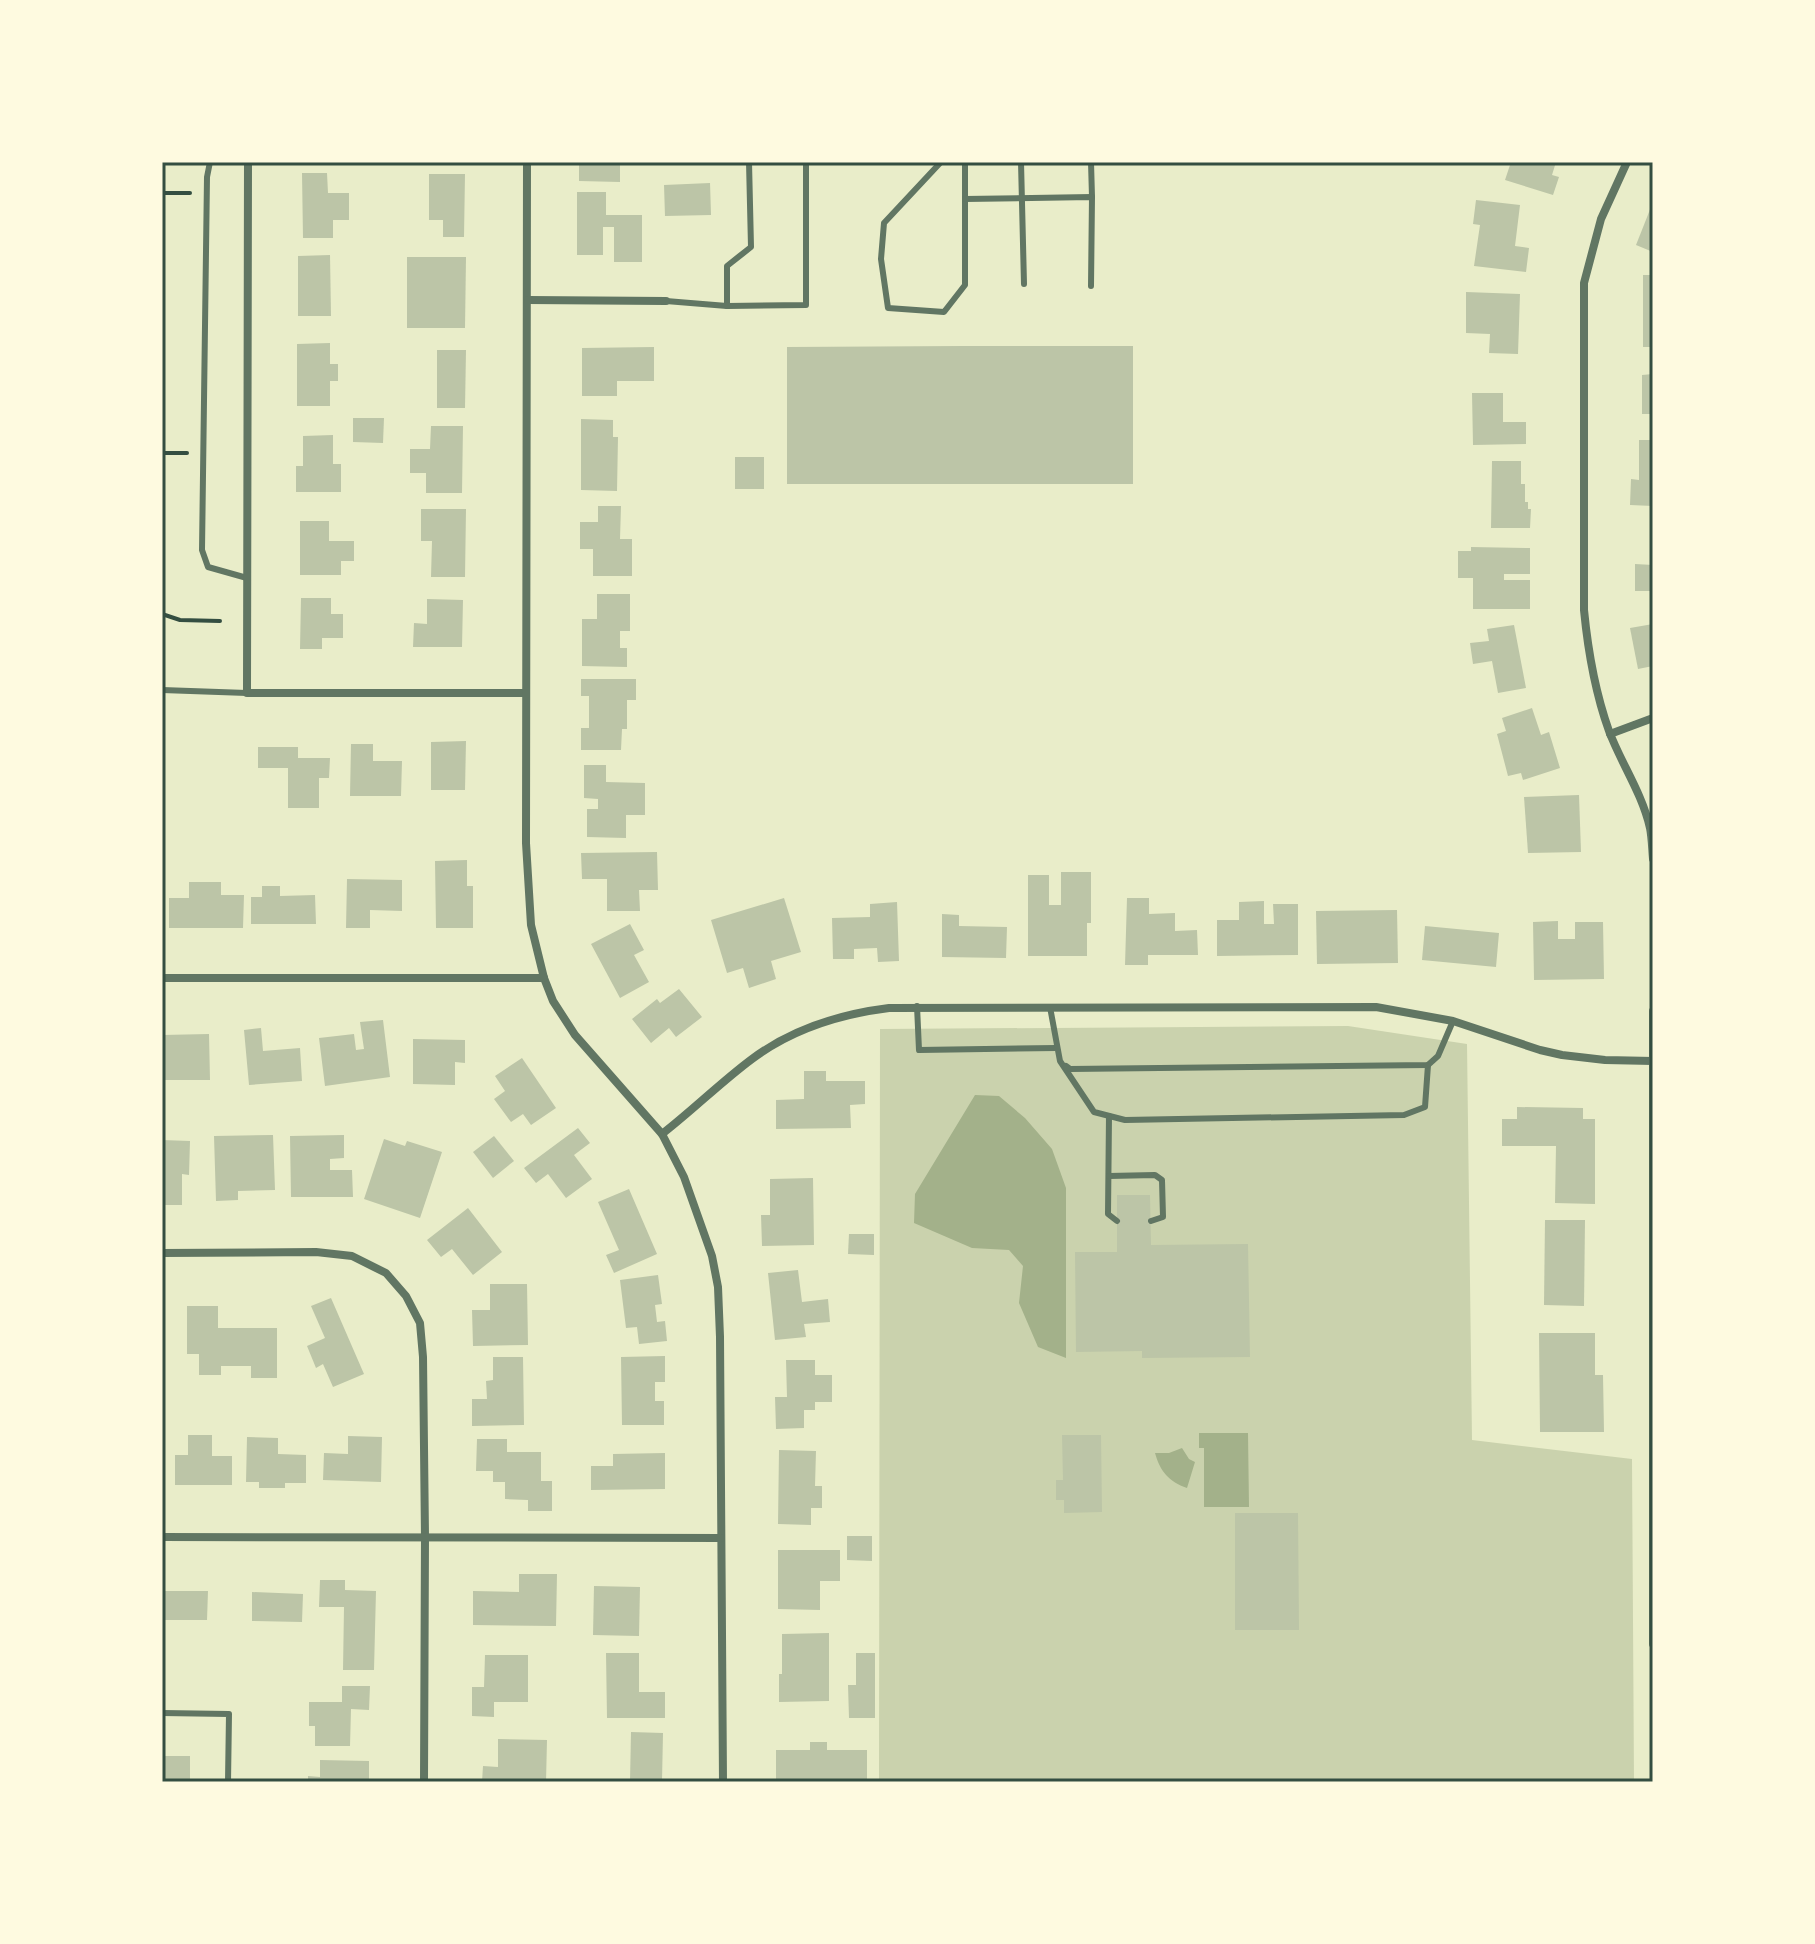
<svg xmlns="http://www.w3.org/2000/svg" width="1815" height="1944" font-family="Karla,sans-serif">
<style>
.green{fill:#cad2ad}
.water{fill:#a3b18a}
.building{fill:#bcc5a7}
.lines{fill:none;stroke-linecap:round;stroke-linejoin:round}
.path{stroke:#344e41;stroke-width:4}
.service{stroke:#617663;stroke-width:6}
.minor{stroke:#617663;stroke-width:8}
.neatline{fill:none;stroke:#344e41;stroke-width:3}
</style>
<rect width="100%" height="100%" fill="#e9edc9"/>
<path class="green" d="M1348 1026 1467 1044 1472 1440 1632 1459 1634 1782H879L880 1029Z"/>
<g class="water">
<path d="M975 1095 999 1096 1025 1118 1052 1149 1066 1188V1358L1038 1347 1019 1303 1023 1266 1009 1250 972 1248 914 1223 915 1194Z"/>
<path d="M1199 1433H1248L1249 1507H1204V1448H1199Z"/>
<path d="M1182 1448 1189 1459 1195 1462 1187 1488C1169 1482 1160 1471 1155 1453H1169Z"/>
</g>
<g class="building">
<path d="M579 162H620V182L579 181Z"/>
<path d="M1511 162H1556L1552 175 1559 177 1553 195 1505 180Z"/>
<path d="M302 173H327L328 193H349V220H333V238H303Z"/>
<path d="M429 174H465L464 237H443V220H429Z"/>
<path d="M710 183 711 215 665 216 664 185Z"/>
<path d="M577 192H606V215H642V262H614V227H603V255H577Z"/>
<path d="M1476 200 1520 205 1515 246 1529 248 1526 272 1474 266 1480 225 1473 224Z"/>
<path d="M1653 202V252L1636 245Z"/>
<path d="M330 255 331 316H298V256Z"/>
<path d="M407 257H466L465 328H407Z"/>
<rect x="1643" y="275" width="10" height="72"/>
<path d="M1466 292 1520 294 1518 354 1489 353 1490 334 1466 333Z"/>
<path d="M330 343V364H338V381H330V406H297V344Z"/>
<path d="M962 346H1133V484H787V347Z"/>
<path d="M654 347V381H617V396H582V348Z"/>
<path d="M437 350H466L465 408H437Z"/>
<path d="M1653 374V414H1642V375Z"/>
<path d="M1472 393H1503V422H1526V444L1473 445Z"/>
<path d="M353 418H384L383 443 353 442Z"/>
<path d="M581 419 613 420V437H618L617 491 581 490Z"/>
<path d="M431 426H463L462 493H426V473H410V449H430Z"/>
<path d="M333 435V464H341V492H296V466H303V436Z"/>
<path d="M1639 440H1653V506L1630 505 1631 479 1639 480Z"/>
<rect x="735" y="457" width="29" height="32"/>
<path d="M1492 461H1521V484H1525V502H1528V509H1531L1530 528H1491Z"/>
<path d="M598 506H621L620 539H632V576H593V549H580V522H598Z"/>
<path d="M421 509H466L465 577H431L432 541H421Z"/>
<path d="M300 521H329V541H354V561H341V575H300Z"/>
<path d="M1471 547 1530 548V574H1504V580H1530V609H1473V578H1458V551H1471Z"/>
<path d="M1635 564 1653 565V591H1635Z"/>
<path d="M597 594H630V631H620V648H627V667L582 666V619H597Z"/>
<path d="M301 598H331V614H343V638H322V649H300Z"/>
<path d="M427 599 463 600 462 647H413L414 623 427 624Z"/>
<path d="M1653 624V666L1638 669 1630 628Z"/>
<path d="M1514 625 1526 688 1498 693 1492 661 1473 664 1470 643 1489 641 1487 629Z"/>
<path d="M581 679H636V700H627V729H622L621 750H581V728H589V696H581Z"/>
<path d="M1532 708 1541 735 1549 732 1560 768 1523 780 1521 773 1508 776 1497 734 1506 731 1502 718Z"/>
<path d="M466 741 465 790H431V742Z"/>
<path d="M351 744H373V761H402L401 796H350Z"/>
<path d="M258 747H298V758H330L329 778H319V808H288V768H258Z"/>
<path d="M584 765H606V782L645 783V815H626V838L587 837V809H598V799L584 798Z"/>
<path d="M1579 795 1581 852 1528 853 1524 797Z"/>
<path d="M657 852 658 890H639L640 911H607V879H582L581 853Z"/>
<path d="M467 860V886H473V928H436L435 861Z"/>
<path d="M1061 872H1091V923H1087V956H1028V875H1049V905H1061Z"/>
<path d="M347 879 402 880V911L370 910V928H346Z"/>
<path d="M189 882H221V895H244L243 928H169V898H189Z"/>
<path d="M262 886H280V896L315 895 316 924H251V897H262Z"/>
<path d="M784 898 801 952 771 961 776 979 749 988 743 968 727 973 711 920Z"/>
<path d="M1127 898H1149V914L1175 913V931L1197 930 1198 955H1148V965H1125Z"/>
<path d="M1264 901V924H1274L1273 904H1298V955L1217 956V920H1239V902Z"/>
<path d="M897 902 899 961 878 962 877 948 854 949V959H833L832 918 870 917V904Z"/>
<path d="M1397 910 1398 963 1317 964 1316 911Z"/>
<path d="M942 914 959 915V926L1007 927 1006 958 942 957Z"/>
<path d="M1558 921V939H1575V922H1603L1604 979 1534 980 1533 922Z"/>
<path d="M630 924 644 950 634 955 649 982 620 998 591 944Z"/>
<path d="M1425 926 1499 933 1496 967 1422 960Z"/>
<path d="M679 989 702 1017 676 1037 669 1028 651 1043 632 1019 657 999 660 1003Z"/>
<path d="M383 1020 390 1077 325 1086 319 1038 354 1034 356 1050 364 1049 360 1022Z"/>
<path d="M261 1028 263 1051 300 1048 302 1081 249 1085 244 1030Z"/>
<path d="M209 1034 210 1080H165V1065H162V1035Z"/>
<path d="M413 1039 465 1040V1063L455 1062V1085L413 1084Z"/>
<path d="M522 1058 556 1108 531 1125 523 1114 511 1122 494 1099 505 1091 495 1076Z"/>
<path d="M804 1071H826V1081H865V1104L850 1105 851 1128 776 1129V1100L804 1099Z"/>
<path d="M1517 1107 1583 1108V1119H1595V1204L1555 1203 1556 1146H1502V1119H1517Z"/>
<path d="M578 1128 590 1143 574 1155 592 1179 566 1198 548 1174 536 1183 524 1168Z"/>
<path d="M273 1135 275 1190 238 1191V1200L216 1201 214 1136Z"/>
<path d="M344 1135V1158L330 1159V1170H352L353 1197H291L290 1136Z"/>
<path d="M494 1136 514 1161 493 1178 473 1152Z"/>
<path d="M384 1139 405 1146 407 1141 442 1152 420 1218 364 1199Z"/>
<path d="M162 1140 190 1141 189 1175 182 1174V1205H162Z"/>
<path d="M813 1178 814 1245 762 1246 761 1215H770V1179Z"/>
<path d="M629 1189 657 1254 614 1273 606 1255 619 1250 598 1202Z"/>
<path d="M1117 1195H1150L1151 1245 1248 1244 1250 1357 1142 1358V1351L1076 1352 1075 1252H1117Z"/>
<path d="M468 1208 502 1252 473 1275 452 1249 441 1257 427 1240Z"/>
<path d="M1545 1220H1585L1584 1306 1544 1305Z"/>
<path d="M849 1234H874V1255L848 1254Z"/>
<path d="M798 1270 802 1302 828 1299 830 1322 804 1324 806 1337 775 1340 768 1273Z"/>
<path d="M658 1275 662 1304 655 1305 657 1322 665 1321 667 1341 639 1344 637 1327 626 1328 620 1280Z"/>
<path d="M490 1284H527L528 1345 473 1346 472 1310H490Z"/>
<path d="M331 1298 364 1374 333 1387 323 1364 316 1368 307 1346 325 1338 311 1306Z"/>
<path d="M187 1306H218V1328H277V1378H251V1366H221V1375H199V1354H187Z"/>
<path d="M1539 1333H1595V1375H1603L1604 1432H1540Z"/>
<path d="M665 1356V1382H655V1401H664V1425H622L621 1357Z"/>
<path d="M493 1357H523L524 1425 472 1426V1399H487L486 1381 493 1380Z"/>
<path d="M786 1360H815V1375H832V1402H815V1410H804V1428L776 1429 775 1397H787Z"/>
<path d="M188 1435H212V1456H232V1485H175V1455H188Z"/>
<path d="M1062 1435H1101L1102 1512 1064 1513V1500H1056V1480H1063Z"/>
<path d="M348 1436 382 1437 381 1482 323 1480 324 1453 348 1454Z"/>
<path d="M247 1437 278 1438V1454L306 1455V1483H285V1488H259V1482H246Z"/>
<path d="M477 1439H507V1452H541V1481H552V1511H528V1500L505 1499V1482H493V1471H476Z"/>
<path d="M779 1450 816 1451 815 1486H822V1508H811V1525L778 1524Z"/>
<path d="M665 1453V1489L591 1490V1466H613V1454Z"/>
<path d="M1235 1513H1298L1299 1630H1235Z"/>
<path d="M847 1536H872V1561L847 1560Z"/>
<path d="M778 1550H840V1581H820V1610L778 1609Z"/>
<path d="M519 1574H557L556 1626 473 1625V1591L519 1592Z"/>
<path d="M320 1580H345V1590L376 1591 374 1670H343L344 1607H319Z"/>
<path d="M594 1586 640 1587 639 1636 593 1635Z"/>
<path d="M164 1591H208L207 1620H164Z"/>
<path d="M252 1592 303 1594 302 1622 252 1621Z"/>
<path d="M829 1633V1701L779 1702V1674H782V1634Z"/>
<path d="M606 1653H639V1692H665V1718H607Z"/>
<path d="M856 1653H875V1718H849L848 1685H856Z"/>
<path d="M485 1655H528V1702H494V1717L472 1716V1687H484Z"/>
<path d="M342 1686H370L369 1710 351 1709 350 1746H315V1726H309V1702H342Z"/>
<path d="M631 1732 663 1733 662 1782H630Z"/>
<path d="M498 1739 547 1740 546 1782H482L483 1766 498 1767Z"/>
<path d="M810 1742H827V1750H867V1782H776V1750H810Z"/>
<rect x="162" y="1756" width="28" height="26"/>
<path d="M320 1760 369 1761V1779H363V1782H308V1776L320 1777Z"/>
</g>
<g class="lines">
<g class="path">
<path d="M162 193H190"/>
<path d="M162 453H187"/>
<path d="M162 614 180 620 220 621"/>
</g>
<g class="service">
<path d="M210 162 207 177 202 550 208 567 247 578"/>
<path d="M941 162 884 223 881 259 888 308 944 312 965 285V162"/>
<path d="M1021 162 1024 284"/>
<path d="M1091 162 1092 197"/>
<path d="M965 199 1092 197 1091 286"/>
<path d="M666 301 727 306 806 305V162"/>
<path d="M727 306V266L751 247 749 162"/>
<path d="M162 690 247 693"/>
<path d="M917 1006 919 1050 1056 1048"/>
<path d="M1050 1007 1060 1061 1094 1112 1125 1120 1404 1115 1425 1107 1428 1065"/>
<path d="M1066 1066 1070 1069 1428 1065 1438 1056 1453 1021"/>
<path d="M1109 1116 1108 1214 1117 1221"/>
<path d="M1109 1176 1155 1175 1162 1180 1163 1217 1151 1221"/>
<path d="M162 1713 229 1714 228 1782"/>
</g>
<g class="minor">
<path d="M248 162 247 693H526"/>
<path d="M527 162 526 843 531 925 544 978 553 1001 575 1035 662 1134 684 1177 712 1256 718 1287 720 1337 723 1782"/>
<path d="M1627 162 1601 219 1584 283V610C1588 651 1595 692 1609 731 1621 763 1642 793 1650 828 1652 838 1652 848 1653 859"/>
<path d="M528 300 666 301"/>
<path d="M1610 734 1653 718"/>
<path d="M162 978H544"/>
<path d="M1653 1011V1644"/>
<path d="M662 1134C693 1110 721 1082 752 1059 792 1029 841 1014 889 1008L1376 1007 1453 1021 1540 1050 1562 1055 1605 1060 1653 1061"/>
<path d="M162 1253 316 1252 352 1256 386 1273 406 1296 420 1323 423 1357 425 1537 424 1782"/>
<path d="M162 1537 721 1538"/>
</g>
</g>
<rect width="1815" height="1944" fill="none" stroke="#fefae0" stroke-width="328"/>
<rect x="164" y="164" width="1487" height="1616" class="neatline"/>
</svg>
